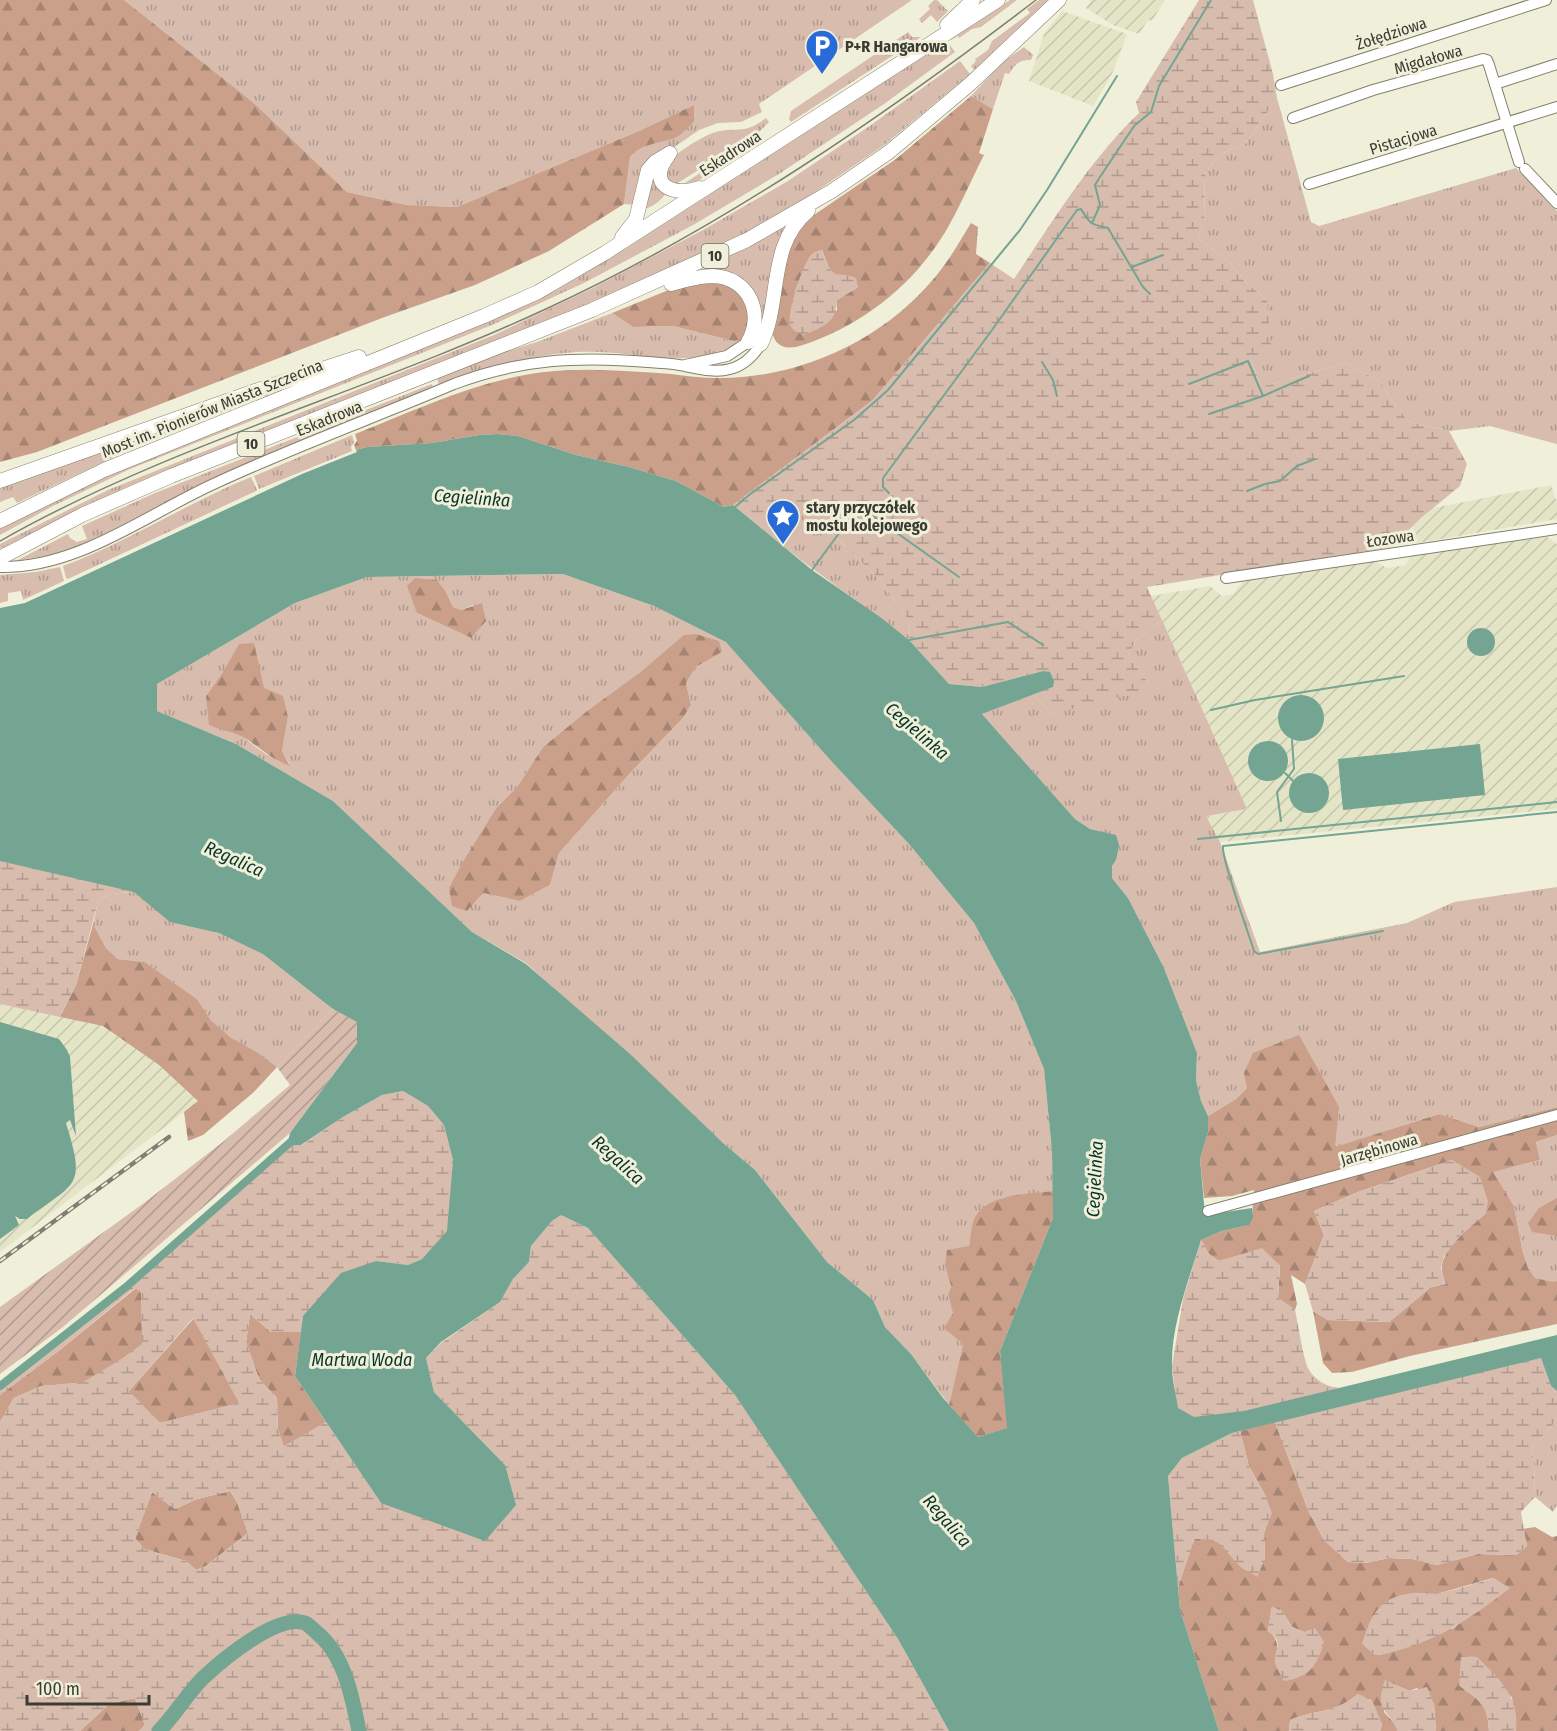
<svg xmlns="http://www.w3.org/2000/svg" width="1557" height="1731" font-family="'Fira Sans Condensed',sans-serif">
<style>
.industrial{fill:url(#industrial-furrows)}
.grass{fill:url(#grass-tufts);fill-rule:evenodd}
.forest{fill:url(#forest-firs);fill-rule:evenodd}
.wetland{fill:url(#wetland-marsh);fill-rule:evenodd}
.garden{fill:url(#garden-furrows)}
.water{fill:#74a492;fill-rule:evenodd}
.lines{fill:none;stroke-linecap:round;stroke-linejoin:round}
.stream{stroke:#74a492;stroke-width:2}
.canal{stroke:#74a492;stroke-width:8}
.river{stroke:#74a492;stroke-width:15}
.minor-casing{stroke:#80806c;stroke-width:12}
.major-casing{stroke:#80806c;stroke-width:15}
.minor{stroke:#fff;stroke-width:10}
.major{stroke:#fff;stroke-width:14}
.tram{stroke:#808072;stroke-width:1.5}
.rail-casing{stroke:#808072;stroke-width:4.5}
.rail{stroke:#f0f0da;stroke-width:2;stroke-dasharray:7;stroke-linecap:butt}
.labels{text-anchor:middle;stroke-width:6;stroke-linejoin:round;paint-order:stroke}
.shield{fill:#f0f0da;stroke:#717165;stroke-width:1.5}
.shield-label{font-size:15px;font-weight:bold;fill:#3b3b33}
.street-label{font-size:16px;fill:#3b3b33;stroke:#f0f0da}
.poi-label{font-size:16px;font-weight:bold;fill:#3b3b33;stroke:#f0f0da;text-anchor:start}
.water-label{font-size:18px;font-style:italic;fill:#083527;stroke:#f0f0da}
</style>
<defs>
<pattern id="industrial-furrows" width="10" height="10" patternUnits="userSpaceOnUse" patternTransform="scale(1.5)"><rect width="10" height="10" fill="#e4e5c7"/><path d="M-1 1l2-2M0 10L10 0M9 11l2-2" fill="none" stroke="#c4c5ab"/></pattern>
<pattern id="grass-tufts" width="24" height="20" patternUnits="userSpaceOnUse" patternTransform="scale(1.5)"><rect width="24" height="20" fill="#d8bcae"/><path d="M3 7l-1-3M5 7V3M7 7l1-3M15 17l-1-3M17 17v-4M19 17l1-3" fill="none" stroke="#b09a8e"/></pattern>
<pattern id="forest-firs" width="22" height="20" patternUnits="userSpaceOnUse" patternTransform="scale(1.5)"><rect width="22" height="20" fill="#cba08b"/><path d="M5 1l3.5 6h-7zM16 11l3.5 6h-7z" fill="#a68472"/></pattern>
<pattern id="wetland-marsh" width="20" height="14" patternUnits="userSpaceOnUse" patternTransform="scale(1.5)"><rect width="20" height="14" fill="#d8bcae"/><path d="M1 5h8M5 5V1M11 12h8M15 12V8" fill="none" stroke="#b09a8e"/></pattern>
<pattern id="garden-furrows" width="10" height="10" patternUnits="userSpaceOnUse" patternTransform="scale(1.5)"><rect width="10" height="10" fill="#d8bcae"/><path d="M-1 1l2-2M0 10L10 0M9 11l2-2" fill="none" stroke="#b09a8e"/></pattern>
</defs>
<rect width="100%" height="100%" fill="#f0f0da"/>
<g class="industrial">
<path d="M1091 0H1165L1152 21 1148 20 1139 34 1113 25 1086 8Z"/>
<path d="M1062 11 1127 34 1113 72 1093 106 1029 81 1044 34Z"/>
<path d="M1551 485 1557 502V519L1412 544 1413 526 1433 508Z"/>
<path d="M1547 537 1557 544V809L1220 842 1206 816 1247 809 1151 596 1210 586 1222 596 1233 594 1243 581 1276 576 1277 578 1280 577 1281 576 1374 561 1387 568 1405 565 1411 555Z"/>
<path d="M0 1004 103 1026 159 1065 199 1101 0 1252Z"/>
</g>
<g class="grass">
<path d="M124 0H912L759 104 762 112 741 122 718 123 699 130 647 166 636 205 624 204 630 157C640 145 662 140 677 137L694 105 639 131 457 207 407 205 347 192 254 103Z"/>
<path d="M934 0H937L948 11 937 22 931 15 922 23 919 19 930 9 928 6Z"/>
<path d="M1010 0H1017L981 27 972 29 959 38 958 36 951 40V39Z"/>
<path d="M1039 0H1048L974 70 971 66 976 61 975 59 988 50 992 41 1030 13 1027 9Z"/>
<path d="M908 32 912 37H921L791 122 789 119 791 111Z"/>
<path d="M947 41 955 52 884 104 779 174 693 225 584 283 492 325 130 469 51 507 0 535V528L24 514 144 457 497 318 557 290 627 248Z"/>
<path d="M1024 47 1033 55 1031 60C1019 60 1015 64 1009 74L1005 73 993 109 971 96 1003 62Z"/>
<path d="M960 61 970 74 883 146 799 203 743 235 667 271 589 303 127 487 0 549V544L108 490 494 335 595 287 703 230 788 181 871 125Z"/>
<path d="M1277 98 1311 222 1319 226 1516 168 1557 211V444L1490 426 1449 431 1409 422 1392 401 1380 381 1345 363 1261 387 1251 359 1267 300 1246 282 1228 261 1198 238 1204 225 1205 173 1219 155 1246 143Z"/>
<path d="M766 118 769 122 757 134 726 157 716 159 676 184 665 179C666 175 665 169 667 165 670 156 703 136 713 133 735 126 744 136 766 118Z"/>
<path d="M758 138 760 141 690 186 682 185 715 163 727 160Z"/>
<path d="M652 170 666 192C663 200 650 209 642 209Z"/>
<path d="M788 225 761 337 700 271Z"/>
<path d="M612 313 633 327 673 326 734 341 743 340C738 344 733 349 728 351 680 368 626 349 577 352 528 355 484 370 439 386L437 377 491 356 537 342Z"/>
<path d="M432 384 433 388 186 493 88 542 61 553 16 561 68 534 70 538 77 542 87 539 82 526 155 493Z"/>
<path d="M292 385 137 446 17 503 13 497 0 502V489L11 482Z"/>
<path d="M352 435 354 442 351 447 352 451 259 489 254 476Z"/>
<path d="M251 477 257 490 256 491 68 579 66 578 63 566C128 542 187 503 251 477Z"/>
<path d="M795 519 816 522 837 538 882 582 910 623 909 640C864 605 817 574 773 538Z"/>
<path d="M60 567 64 581 23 600 21 591 8 593V601L0 603V575L36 572Z"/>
<path d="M563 574 654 606 726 641 832 762 909 844 974 923 1016 1001 1044 1069 1052 1151 1053 1191 1002 1198 976 1215 969 1246 945 1266 951 1286 948 1295 963 1344 949 1405 911 1354 885 1327 873 1300 827 1262 755 1170 723 1143 526 963 472 932 333 801 236 744 157 711V684L295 603 367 577ZM446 592 453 607 461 610 473 605 471 638 417 613ZM722 652 696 667 686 683 691 705 683 718 633 770 559 853 550 885 520 901 483 893 497 807 517 787 543 747 587 711 643 670ZM223 672 288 717 282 751 290 765C254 754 230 723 206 696Z"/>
<path d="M1162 620 1247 809 1206 816 1220 842 1260 952 1407 923 1454 902 1557 887V1107L1479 1127 1438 1114 1334 1148 1247 1088 1236 1099 1208 1116 1201 1101 1196 1080 1197 1053 1164 968 1128 898 1112 878V866L1116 860V836L1090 829 1075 819 982 714 1032 694 1052 714 1149 684 1128 655 1136 640Z"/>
<path d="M134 892 171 922 219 933 263 954 333 1009 277 1067 257 1052 231 1039 211 1020 197 999 145 962 118 959 106 948 93 924 99 898 119 893Z"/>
<path d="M1557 1135V1281L1553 1283 1535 1278 1528 1268 1522 1249 1514 1206 1492 1172 1540 1160 1536 1142Z"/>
<path d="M1557 1420V1505L1553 1512 1535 1497 1534 1462 1531 1449Z"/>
</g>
<g class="forest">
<path d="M0 0H124L254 103 347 192 407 205 457 207 639 131 694 105V121C689 126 682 135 675 138 660 143 641 144 630 157L624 204 549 251 475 285 382 318 37 452 0 462Z"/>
<path d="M971 96 993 109 979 153 984 155C970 182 958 212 942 237 910 288 860 326 803 345 785 351 773 347 771 326L787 245 808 219 896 159ZM822 250 829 268 835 275H847L858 287 837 300V311L795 291 801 277Z"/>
<path d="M971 223 978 227 976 254 990 263 873 400 733 505 724 507 676 481 629 467 576 455 518 436 498 434 479 435 432 443 367 447 356 450 354 445 357 441 355 434C416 410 478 380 544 372 586 367 630 371 671 374 686 376 702 378 717 378 799 379 884 340 936 276 950 259 960 241 971 223Z"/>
<path d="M717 281 741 292 751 317 743 340 734 341 673 326 633 327 612 313 676 287Z"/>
<path d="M415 578 437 580 446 592 453 607 461 610 482 603 486 621 471 638 417 613 407 586Z"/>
<path d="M696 634 719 641 722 652 696 667 686 683 691 705 683 718 633 770 559 853 550 885 520 901 483 893 467 911 452 906 449 888 461 865 497 807 517 787 543 747 587 711 643 670 684 635Z"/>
<path d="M254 643 264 688 283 696 288 717 282 751 290 766C269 758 263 750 245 738 235 732 220 730 209 725L206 696 223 672 239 644Z"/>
<path d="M93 924 106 948 118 959 145 962 197 999 211 1020 231 1038 257 1052 277 1067 254 1092 203 1135 188 1141 184 1112 198 1101 159 1065 103 1026 60 1017 76 985Z"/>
<path d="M1299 1035 1339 1107 1335 1147 1439 1114 1479 1127 1557 1107V1135L1536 1142 1540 1160 1493 1172 1514 1206 1522 1249 1528 1268 1535 1278 1553 1282 1557 1281V1324L1410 1356 1352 1372 1332 1373 1323 1363 1313 1311 1328 1320 1389 1322 1431 1287 1446 1284C1444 1279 1442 1274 1442 1270 1440 1249 1472 1226 1486 1213L1452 1160 1358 1192 1314 1211 1324 1235 1305 1284 1291 1275 1297 1304 1295 1310 1278 1298 1280 1266 1262 1249 1219 1261 1209 1254 1201 1240 1222 1231 1249 1225C1254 1216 1252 1202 1254 1190L1232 1196 1204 1198 1200 1159 1208 1132V1116L1236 1099 1247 1088 1244 1073 1253 1053Z"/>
<path d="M1053 1191V1218L1000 1351 1008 1428 978 1437 949 1405 963 1344 944 1328 953 1313 948 1295 951 1286 945 1266 947 1250 969 1246C971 1237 971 1221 977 1214 993 1193 1029 1194 1053 1191Z"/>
<path d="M1557 1198V1236L1532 1232 1528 1223 1539 1208Z"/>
<path d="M136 1288 141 1292 143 1344 119 1361 83 1383 41 1386 14 1398 0 1422V1395L61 1349Z"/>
<path d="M250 1314 271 1332H301L295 1376 326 1422 284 1447 278 1430 277 1398 259 1379 246 1342Z"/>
<path d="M194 1318 240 1403 160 1423 128 1392Z"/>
<path d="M1275 1422 1308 1510 1324 1540 1348 1562 1365 1563 1389 1558 1412 1559 1437 1565 1478 1554 1516 1555 1527 1546 1523 1529 1535 1527 1552 1537 1557 1536V1731H1516L1512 1697 1459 1685C1481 1703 1487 1701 1489 1731H1436L1434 1704 1417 1688 1410 1691 1385 1681 1384 1712 1394 1723 1398 1731H1380L1382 1724 1358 1694C1334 1714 1317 1709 1290 1720L1289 1731H1219L1180 1610 1178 1587 1194 1539 1212 1538 1226 1548 1241 1567 1265 1559 1264 1533 1271 1513 1265 1495 1249 1466 1240 1431ZM1493 1578 1472 1614 1452 1629 1415 1593 1437 1594ZM1272 1607 1282 1611 1292 1627 1304 1632 1275 1663C1278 1649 1280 1640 1268 1631Z"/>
<path d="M230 1491 237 1502 248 1533 206 1566 196 1570 186 1561 144 1549 135 1538 152 1492 175 1509 197 1499Z"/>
<path d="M135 1698 145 1725 139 1731H80L109 1704Z"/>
</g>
<g class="wetland">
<path d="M1199 0H1253L1273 74 1277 98 1246 143 1219 155 1205 173 1204 225 1198 238 1228 261 1246 282 1267 300 1271 346 1251 359 1261 387 1345 363 1380 381 1392 401 1409 422 1449 431 1467 464 1460 486 1421 518 1392 547 1147 587 1162 620 1136 640 1128 655 1149 684 1140 692 1052 714 1032 694 1053 687 1043 671 982 687 949 684 909 640 910 623 882 582 837 538 816 522 795 519 773 538 733 505 873 400 990 263 1014 279C1053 221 1089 161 1139 113L1136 102Z"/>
<path d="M822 250 829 268 835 274 847 275 856 278 858 287 837 300C837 322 823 327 804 335 798 333 792 331 790 324 787 312 804 259 813 253 815 251 819 251 822 250Z"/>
<path d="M0 838 233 922 333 1009 263 954 219 933 170 922 133 892 119 893 99 898 76 985 60 1017 0 1004Z"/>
<path d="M403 1091 428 1106 444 1125 453 1160 448 1231 422 1259 408 1265 376 1261 303 1316 301 1332H271L250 1314 246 1342 259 1379 277 1398 278 1430 284 1446 326 1422 381 1503 505 1465 434 1392 426 1358 441 1343 500 1302 513 1279 529 1262 531 1246 552 1221 561 1215 588 1228 735 1395 898 1639 949 1731H139L145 1725 135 1698 109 1704 80 1731H0V1422L14 1398 41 1386 83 1382 119 1361 142 1344 141 1292 135 1288 61 1349 0 1395V1386L126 1287 287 1146 302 1145 343 1117 382 1095ZM193 1318 239 1403 160 1423 129 1391ZM230 1491 237 1502 248 1533 206 1566 196 1570 186 1561 144 1549 135 1538 152 1492 175 1509 197 1499Z"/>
<path d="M1452 1160 1480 1177 1488 1201 1486 1213 1460 1236 1444 1256 1441 1268 1446 1284 1431 1287 1389 1322 1328 1320 1313 1311 1305 1284 1324 1235 1314 1211 1358 1192Z"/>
<path d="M1201 1240 1209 1254 1219 1261 1262 1248 1280 1266 1278 1298 1295 1310C1298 1323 1303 1357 1308 1368 1314 1380 1327 1387 1340 1388L1194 1425 1177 1408 1172 1366 1183 1299Z"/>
<path d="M1541 1358 1551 1386 1557 1391V1420L1531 1449 1534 1462 1535 1497 1521 1512 1527 1546 1516 1555 1478 1554 1437 1565 1412 1559 1389 1558 1365 1563 1348 1562 1324 1540 1308 1510 1275 1422Z"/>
<path d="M1240 1431 1249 1466 1265 1495 1272 1513 1264 1533 1265 1559 1257 1577C1252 1573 1245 1571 1241 1567 1221 1549 1226 1538 1195 1539L1178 1587 1168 1476 1182 1458 1232 1433Z"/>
<path d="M1494 1578 1510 1588C1465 1623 1432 1644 1376 1656L1362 1644C1371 1615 1379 1597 1412 1593 1421 1592 1431 1595 1440 1593 1458 1589 1476 1583 1494 1578Z"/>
<path d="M1272 1607 1282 1611 1292 1627 1304 1632 1315 1628 1324 1642C1317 1666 1310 1677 1284 1681 1281 1675 1276 1668 1275 1662 1274 1648 1285 1643 1268 1631Z"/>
<path d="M1465 1656 1477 1657C1499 1679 1520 1696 1516 1731H1489C1487 1701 1481 1703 1459 1685L1461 1657Z"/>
<path d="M1385 1680 1410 1691 1427 1687 1434 1704 1436 1731H1398C1387 1707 1374 1712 1385 1680Z"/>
<path d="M1358 1694 1372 1700 1382 1724 1380 1731H1289L1290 1720C1316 1709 1334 1714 1358 1694Z"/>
</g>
<path class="garden" d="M333 1009 358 1022 357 1043 290 1133 63 1327 0 1374V1307L144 1203 224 1141 290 1085 277 1067Z"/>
<g class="water">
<path d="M498 434 518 436 576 455 629 467 676 481 724 507 733 505 812 570 880 617 909 640 949 684 982 687 1043 671 1050 672 1054 681 1053 687 982 714 1075 819 1090 829 1116 835 1119 845 1116 860 1112 866V878L1128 898 1164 968 1197 1053 1196 1080 1201 1101 1208 1116V1132L1200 1159 1205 1215 1252 1208 1253 1218 1249 1225 1222 1231 1201 1240C1189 1280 1171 1324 1172 1366 1172 1380 1176 1394 1178 1408L1194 1417 1244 1411 1557 1335V1391L1551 1386 1541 1358 1232 1433 1182 1458 1168 1476 1180 1610 1219 1731H949L898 1639 735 1395 588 1228 561 1215 552 1221 531 1246 529 1262 513 1279 500 1302 441 1342 426 1358 434 1392 505 1465 516 1505 485 1541 381 1503 295 1376 303 1316 341 1273 376 1261 408 1265 422 1259 447 1231 453 1160 444 1125 428 1106 403 1091 382 1095 343 1117 301 1145 287 1146 290 1133 357 1043V1022L333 1009 263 954 219 933 170 922 134 892 0 861V608L25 603 302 474 357 452 356 450 367 447 432 443 479 435ZM563 574 654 606 726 642 832 762 909 844 974 923 1016 1001 1044 1069 1052 1151 1053 1218 1000 1351 1007 1428 978 1437 943 1398 911 1354 885 1327 873 1300 827 1262 755 1170 723 1143 630 1054 526 964 472 932 333 801 236 744 157 711V684L295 603 367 577Z"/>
<circle cx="1481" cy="642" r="14"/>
<circle cx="1301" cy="718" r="23"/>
<circle cx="1268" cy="761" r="20"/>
<path d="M1480 744 1485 795 1343 810 1338 759Z"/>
<circle cx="1309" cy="793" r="20"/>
<path d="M0 1022 59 1039 67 1050 70 1057 76 1136 70 1120 66 1123C86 1188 77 1181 27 1219H20L15 1216 19 1225 0 1239Z"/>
</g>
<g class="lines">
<g class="stream">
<path d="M1092 223 1100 205 1095 185 1098 180 1128 135 1135 125 1151 112 1159 86 1211 0"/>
<path d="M1132 267 1163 255"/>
<path d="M1042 362 1053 380 1057 396"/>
<path d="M1189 384 1248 361 1263 396 1309 376"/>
<path d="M1209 414 1263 396"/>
<path d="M1247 491 1265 484 1280 481 1297 466 1315 459"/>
<path d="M889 493 883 487V478L992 330 1077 210 1081 209C1091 225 1090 224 1108 228L1143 287 1150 294"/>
<path d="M735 507 749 495 854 420 888 390 1020 230 1047 190 1117 76"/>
<path d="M812 570 859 506 959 577"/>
<path d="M909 640 1008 622 1043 645"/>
<path d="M1211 710 1255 700 1404 676"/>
<path d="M1285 773 1293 781"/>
<path d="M1281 821 1277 792 1294 769 1292 740"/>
<path d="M1198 839 1557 802"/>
<path d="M1383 931 1258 954 1254 951C1249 934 1221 859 1223 846L1557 812"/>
</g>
<path class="canal" d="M0 1386 126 1287 294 1139"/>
<path class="river" d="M159 1731C175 1715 187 1694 203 1678 222 1660 278 1613 305 1623 309 1625 313 1629 316 1632 345 1655 352 1697 359 1731"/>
<defs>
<g id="minor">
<path d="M1495 84 1557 64"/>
<path d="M1281 85 1546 0"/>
<path d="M1293 118 1373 90 1483 59 1487 60 1489 65 1519 162"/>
<path d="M1525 169 1557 203"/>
<path d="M1309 184 1557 107"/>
<path d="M685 365 727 356 748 342"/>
<path d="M0 567C80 568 148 513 218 482 296 446 376 417 454 384 520 359 579 356 648 362 660 363 673 363 685 366 700 369 715 373 730 369 743 366 754 355 761 344"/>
<path d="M1226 578 1557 529"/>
<path d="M1208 1211 1557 1115"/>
</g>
<g id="major">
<path d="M947 25 973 0"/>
<path d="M668 156C646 185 673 197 700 188"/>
<path d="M622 237 636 219 648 170 655 162 670 153"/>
<path d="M671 284C685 280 699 276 713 276 748 277 765 313 748 342"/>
<path d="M761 344C782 301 767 245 808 211"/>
<path d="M0 481 249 393 359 357"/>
<path d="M0 521 104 470 484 316 538 292 605 253 998 0"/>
<path d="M0 558 82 515 171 476 592 310 747 240 832 191 889 152 970 84 1059 0"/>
</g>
</defs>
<use href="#minor" class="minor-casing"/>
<use href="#major" class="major-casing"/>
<use href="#minor" class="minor"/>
<use href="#major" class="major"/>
<path class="tram" d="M0 541C173 443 368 392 548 308 723 227 883 117 1036 0"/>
<defs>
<path id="rail" d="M0 1261 169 1137"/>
</defs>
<use href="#rail" class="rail-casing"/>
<use href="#rail" class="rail"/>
</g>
<defs>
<symbol id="parking-pin" viewBox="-11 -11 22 30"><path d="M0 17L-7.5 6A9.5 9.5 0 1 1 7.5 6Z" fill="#286bd8" stroke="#f0f0da"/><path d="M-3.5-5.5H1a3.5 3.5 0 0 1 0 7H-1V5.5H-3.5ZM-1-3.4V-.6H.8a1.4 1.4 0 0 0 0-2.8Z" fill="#fff"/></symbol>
<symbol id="sight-pin" viewBox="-11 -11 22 30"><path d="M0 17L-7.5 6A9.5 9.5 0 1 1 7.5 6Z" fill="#286bd8" stroke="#f0f0da"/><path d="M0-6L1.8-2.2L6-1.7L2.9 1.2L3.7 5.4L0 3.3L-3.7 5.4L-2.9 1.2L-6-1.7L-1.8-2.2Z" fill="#fff"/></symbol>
</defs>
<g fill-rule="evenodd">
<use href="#parking-pin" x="803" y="27" width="38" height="52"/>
<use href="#sight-pin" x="764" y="497" width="38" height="52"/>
</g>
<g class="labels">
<g class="shield">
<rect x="701.5" y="244" width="27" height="24" rx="4.5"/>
<rect x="237.5" y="432" width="27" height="24" rx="4.5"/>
</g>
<g class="shield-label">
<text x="715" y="261">10</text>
<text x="251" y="449">10</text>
</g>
<g class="street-label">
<text transform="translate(1391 33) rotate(-18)" y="6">Żołędziowa</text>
<text transform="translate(1428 59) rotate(-16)" y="6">Migdałowa</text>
<text transform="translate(1403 139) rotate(-17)" y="6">Pistacjowa</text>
<text transform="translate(730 153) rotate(-33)" y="6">Eskadrowa</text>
<text transform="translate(212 408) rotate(-22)" y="6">Most im. Pionierów Miasta Szczecina</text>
<text transform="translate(329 418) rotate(-22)" y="6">Eskadrowa</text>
<text transform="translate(1390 538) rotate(-8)" y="6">Łozowa</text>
<text transform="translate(1379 1149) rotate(-16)" y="6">Jarzębinowa</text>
</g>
<g class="poi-label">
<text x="845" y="52">P+R Hangarowa</text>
<text x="806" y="513">stary przyczółek<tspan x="806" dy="18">mostu kolejowego</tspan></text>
</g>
<g class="water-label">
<text transform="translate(472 498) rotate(4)" y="6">Cegielinka</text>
<text transform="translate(917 731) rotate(41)" y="6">Cegielinka</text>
<text transform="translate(234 859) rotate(24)" y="6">Regalica</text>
<text transform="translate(618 1160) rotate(42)" y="6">Regalica</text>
<text transform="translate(1095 1179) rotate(-87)" y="6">Cegielinka</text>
<text x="362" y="1366">Martwa Woda</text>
<text transform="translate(947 1521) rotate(49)" y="6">Regalica</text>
</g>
</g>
<path d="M27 1695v9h122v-9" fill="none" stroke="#3b3b33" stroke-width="3"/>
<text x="36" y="1695" font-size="18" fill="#3b3b33" stroke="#f0f0da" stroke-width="4.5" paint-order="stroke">100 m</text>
</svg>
